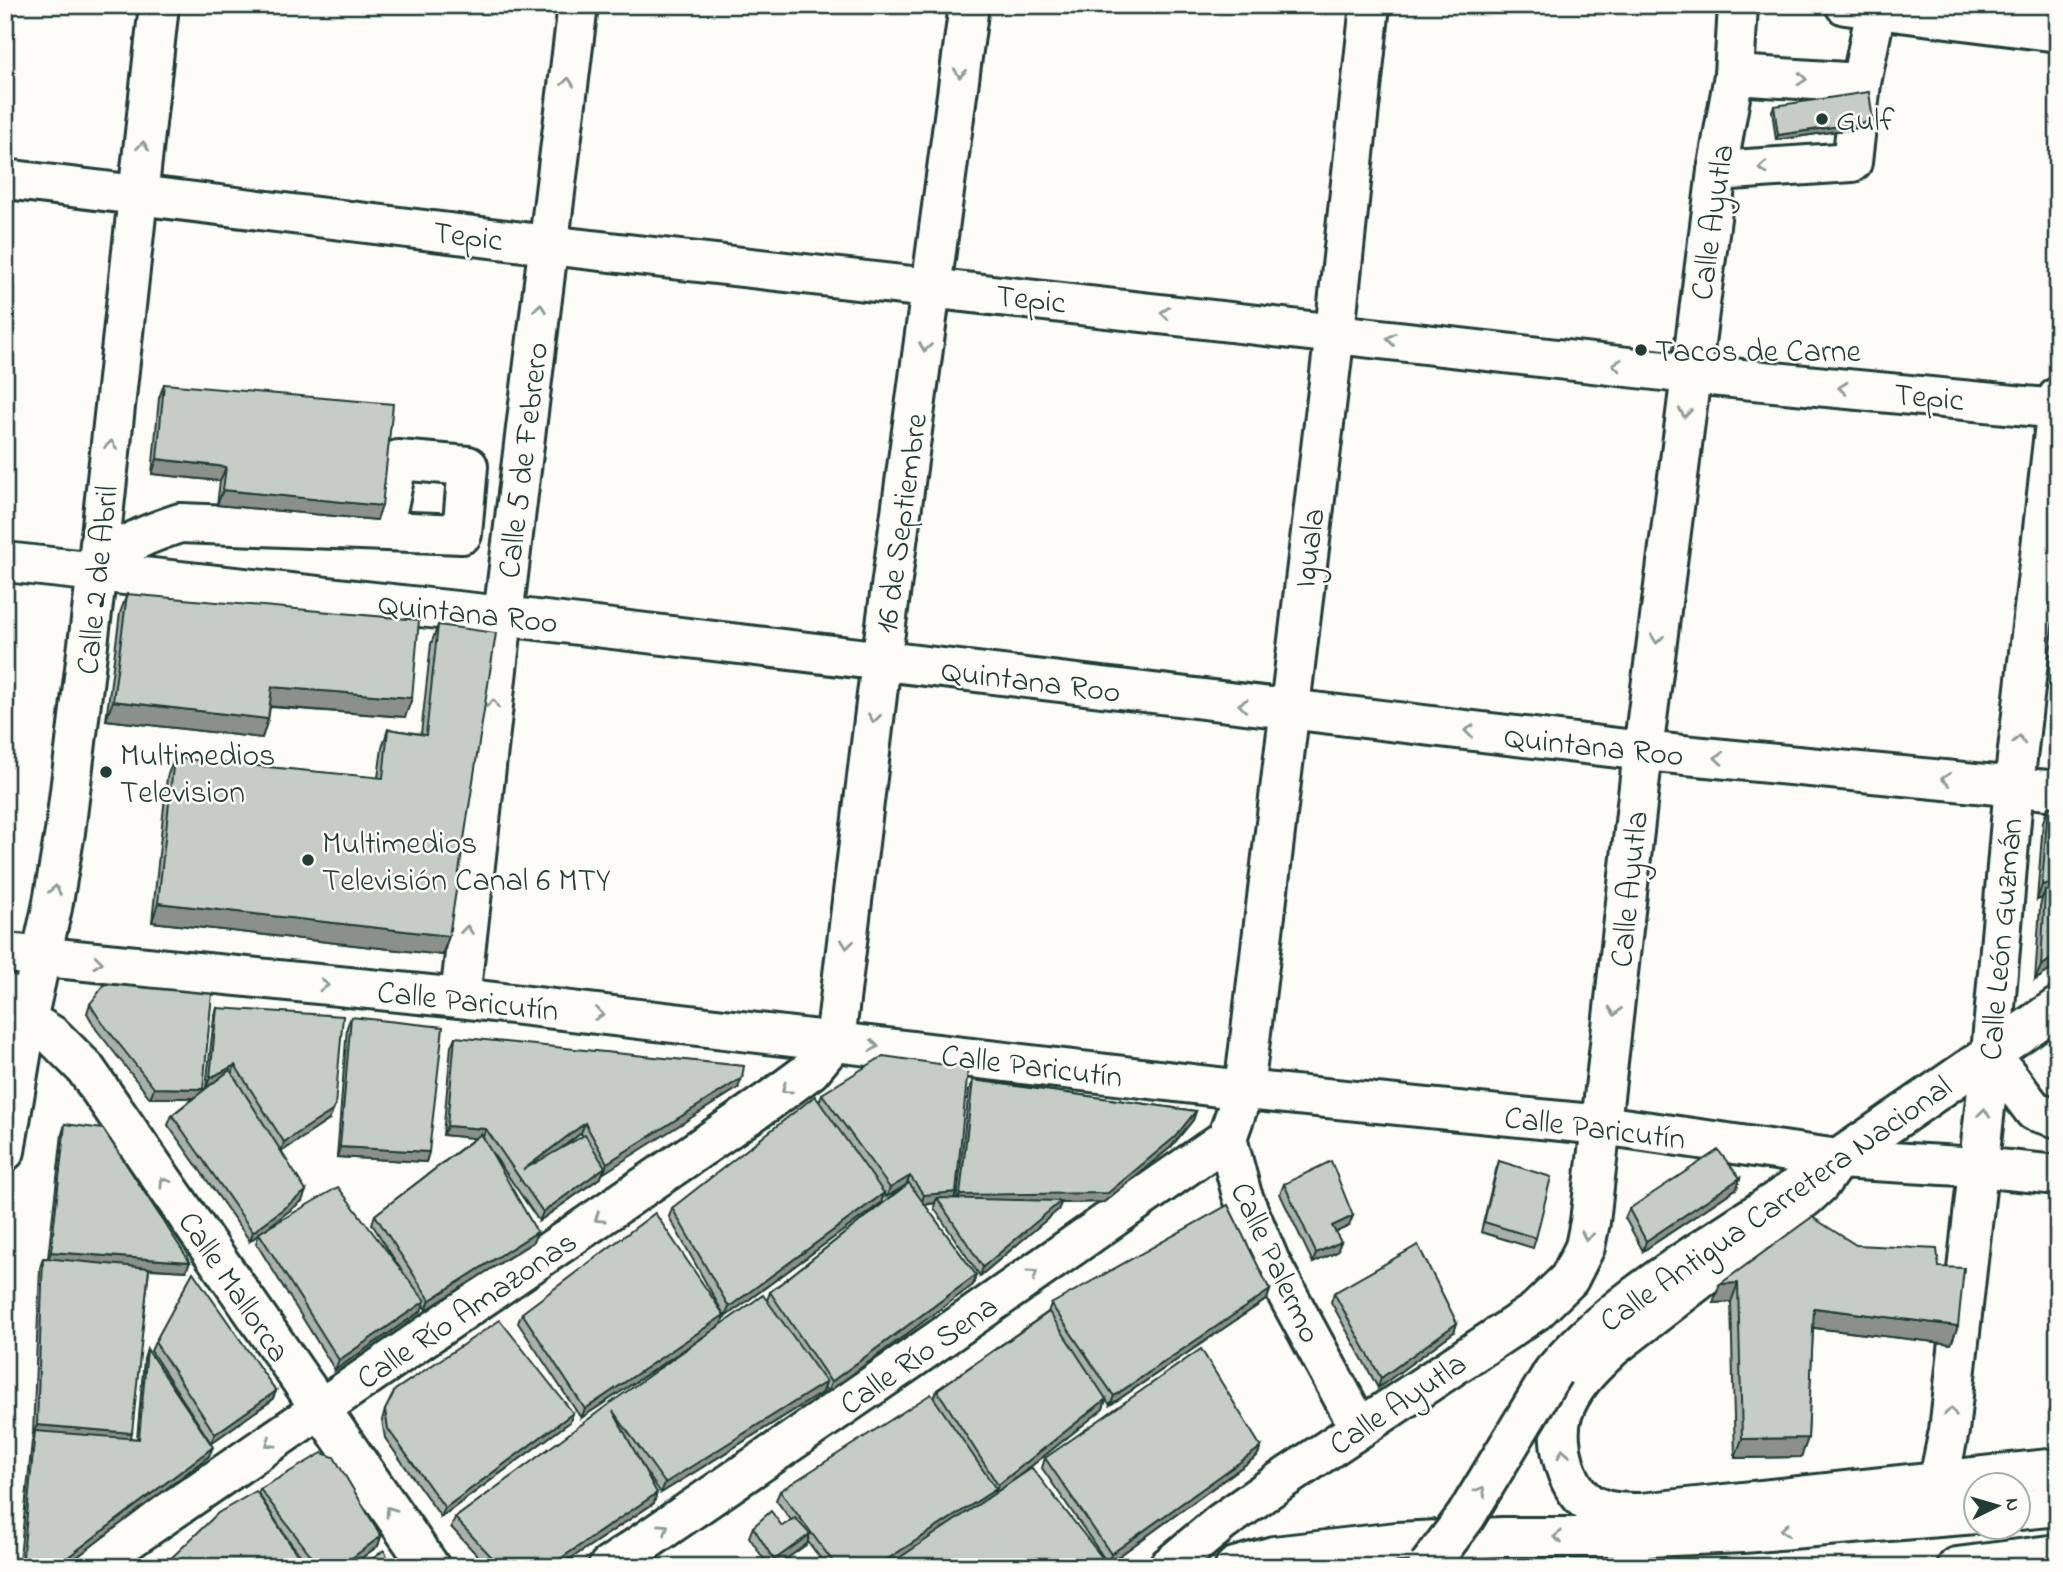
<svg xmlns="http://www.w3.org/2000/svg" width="2063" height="1572" font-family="'Indie Flower',sans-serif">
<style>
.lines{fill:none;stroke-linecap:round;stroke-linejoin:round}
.minor-casing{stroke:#1f3d34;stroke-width:44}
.major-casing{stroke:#1f3d34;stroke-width:44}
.highway-casing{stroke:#1f3d34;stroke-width:44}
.minor{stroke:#fdfcf7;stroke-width:38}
.major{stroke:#fdfcf7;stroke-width:38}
.highway{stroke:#fdfcf7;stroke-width:38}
.major-bridge-casing{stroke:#1f3d34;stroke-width:44;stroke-linecap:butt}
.major-bridge{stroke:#fdfcf7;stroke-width:38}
.wall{fill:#aab0ab;stroke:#1f3d34;stroke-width:2;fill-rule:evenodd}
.shaded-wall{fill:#8b908b;stroke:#1f3d34;stroke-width:2}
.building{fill:#c6cdc7;stroke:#1f3d34;stroke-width:2}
.oneway{stroke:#8e9c96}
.poi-dot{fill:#1f3d34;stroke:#fdfcf7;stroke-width:2.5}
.labels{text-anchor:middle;stroke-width:5;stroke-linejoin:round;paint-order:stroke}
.poi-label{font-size:32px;fill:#1f3d34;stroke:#fdfcf7;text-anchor:start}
.street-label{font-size:32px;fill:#1f3d34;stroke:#fdfcf7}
</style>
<rect width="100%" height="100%" fill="#fdfcf7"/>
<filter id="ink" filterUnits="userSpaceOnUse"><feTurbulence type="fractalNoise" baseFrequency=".0143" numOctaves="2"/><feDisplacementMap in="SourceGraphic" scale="14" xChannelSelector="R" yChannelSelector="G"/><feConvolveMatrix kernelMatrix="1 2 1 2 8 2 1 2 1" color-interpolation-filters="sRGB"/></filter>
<g filter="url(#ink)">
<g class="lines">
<defs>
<g id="minor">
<path d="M1845 5 2058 32"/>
<path d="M1861 83 1876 9"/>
<path d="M1717 171 1852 162 1861 83 1734 75"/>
<path d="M5 179 548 245 1690 374 2058 409"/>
<path d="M5 562 503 616 1643 751 2058 791"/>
<path d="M97 571C126 542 141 536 180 523L462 534 468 466 398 460 383 530"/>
<path d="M5 953 460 998 1244 1090 1602 1125 1838 1159 1978 1167 2058 1175"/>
<path d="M5 993 27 1020 53 1036 85 1068 430 1567"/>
<path d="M460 998 503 616 578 5"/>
<path d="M1991 1054 2034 1111 2054 1117 2058 1115"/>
<path d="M5 1151 27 1020 52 908 65 832 97 571 159 5"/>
<path d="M1359 1427 1270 1262 1242 1195 1227 1138 1244 1090 1335 332 1370 5"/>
<path d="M1939 1479 1949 1431 1991 1054 2014 785 2058 397"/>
<path d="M89 1567 769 1101 811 1070 835 1041 881 662 969 5"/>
<path d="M608 1567 910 1360 1227 1138"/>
</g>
<g id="major">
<path d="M1553 1372C1614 1300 1699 1253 1776 1201 1871 1137 1964 1072 2058 1007"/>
<path d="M1168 1567 1222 1522 1279 1482 1536 1311 1569 1279 1585 1247 1590 1222 1643 751 1717 171 1734 75 1738 5"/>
</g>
<g id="highway">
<path d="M1838 1159 1820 1184 1806 1197 1613 1347C1593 1366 1571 1386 1562 1415 1554 1441 1567 1494 1594 1506 1609 1513 1625 1513 1641 1513L2058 1468"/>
<path d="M2018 1510 2058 1506"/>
<path d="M1235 1567 1274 1556 1397 1542 1503 1537H1648L1743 1533 1976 1514"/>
<path d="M1957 1567 2058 1554"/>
</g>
</defs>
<use href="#minor" class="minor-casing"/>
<use href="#major" class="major-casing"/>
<use href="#highway" class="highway-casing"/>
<use href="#minor" class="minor"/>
<use href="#major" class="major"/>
<use href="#highway" class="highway"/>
<defs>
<path id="major-bridge" d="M1428 1567 1466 1516 1553 1372"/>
</defs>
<use href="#major-bridge" class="major-bridge-casing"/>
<use href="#major-bridge" class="major-bridge"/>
</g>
<g class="wall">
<path d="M1774 106 1871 126 1776 140 1772 111Z"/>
<path d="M164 384 377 520 217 505 220 481 152 474 159 398Z"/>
<path d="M127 594 412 698 405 717 270 707 268 719 262 738 106 720 120 613Z"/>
<path d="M438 625 449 936 442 955 152 922 167 777 174 758 378 778 382 748 388 729 421 734 431 644Z"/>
<path d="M2048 807 2058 965 2035 980 2040 906 2042 898 2037 900 2043 822Z"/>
<path d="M90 1004 203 1091 209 1086 206 1087 214 1018 217 1008 335 1106 329 1120 281 1152 302 1201 261 1232 399 1267 372 1224 375 1215 475 1138 443 1135 451 1046 455 1037 738 1088 603 1172 601 1177 539 1221 491 1151 533 1242 426 1310 423 1305 421 1311 335 1370 256 1243 259 1234 250 1241 168 1125 172 1115 193 1098H150L96 1029 87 1013ZM581 1133 583 1137 558 1151Z"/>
<path d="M351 1017 429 1152 426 1162 337 1157 347 1027Z"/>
<path d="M973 1080 1196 1111 1193 1120 1171 1147 1104 1202 1061 1203 1058 1210 980 1276 934 1208 935 1203 925 1205 976 1275 973 1285 828 1392 824 1387 823 1392 661 1493 644 1469 654 1503 558 1567H488L451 1527 455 1518 767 1300 770 1292 906 1185 886 1197 884 1194 881 1203 725 1317 724 1315 721 1325 581 1418 518 1323 522 1313H723L669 1217 672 1208 819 1102 822 1094 956 1192 954 1198H957L969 1090Z"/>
<path d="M65 1124 186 1271 149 1269 130 1438 137 1439 144 1359 147 1349 209 1456 64 1567H19L32 1441 34 1434H33L40 1268 43 1258H48L62 1134Z"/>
<path d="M1499 1161 1536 1238 1533 1248 1481 1232 1496 1170Z"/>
<path d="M1740 1178 1737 1188 1643 1251 1625 1218 1629 1209Z"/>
<path d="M1284 1184 1349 1226 1335 1232 1337 1252 1313 1263 1280 1194Z"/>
<path d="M1856 1245 1939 1267 1958 1326 1951 1344 1813 1328 1808 1438 1801 1457 1735 1458 1731 1302 1713 1303 1720 1284Z"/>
<path d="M1270 1290 1267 1299 1110 1405 1106 1399 1103 1409 1006 1486 1104 1560 1101 1567H827L808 1542 807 1544 775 1567H769L749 1537 753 1527 782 1526 791 1520 776 1500 780 1491 934 1399 937 1390 1048 1312 1051 1304Z"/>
<path d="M1334 1293 1457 1323 1454 1332 1378 1388 1331 1302Z"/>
<path d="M155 1342 276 1391 272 1400 211 1443 151 1351Z"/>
<path d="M385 1410 573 1413 570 1422 441 1517 385 1438 382 1420Z"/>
<path d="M1261 1447 1257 1456 1108 1564 1042 1468 1045 1458Z"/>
<path d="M260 1489 381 1536 378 1546 349 1567H309L285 1535 258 1493Z"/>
</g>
<g class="shaded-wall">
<path d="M1873 121 1871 126 1776 140 1778 135Z"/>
<path d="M157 459 226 467 220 481 152 474Z"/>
<path d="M223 490 382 506 377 520 217 505Z"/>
<path d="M272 687 412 698 405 717 265 706Z"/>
<path d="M113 701 268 719 262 738 106 720Z"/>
<path d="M2058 881V894L2045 891 2042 898 2037 900 2042 885Z"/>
<path d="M158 903 449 936 442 955 152 922Z"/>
<path d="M2058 954V965L2035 980 2041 966Z"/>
<path d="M235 1065 232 1075 206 1087 210 1078Z"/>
<path d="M742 1078 738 1088 604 1173 607 1163Z"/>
<path d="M154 1088 203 1089 200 1098H150Z"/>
<path d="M335 1106 329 1120 281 1152 284 1142Z"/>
<path d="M1196 1111 1193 1120 1171 1147 1104 1202 1061 1203 1058 1210 980 1276 983 1267 956 1205 960 1195Z"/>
<path d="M585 1123 581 1133 520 1180 523 1170Z"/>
<path d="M447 1126 486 1129 482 1139 443 1135Z"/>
<path d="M340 1147 429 1152 426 1162 337 1157Z"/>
<path d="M605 1167 601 1177 539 1221 543 1212Z"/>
<path d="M910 1176 906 1185 886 1197 890 1188Z"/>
<path d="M1740 1178 1737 1188 1643 1251 1646 1241Z"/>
<path d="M306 1191 302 1201 250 1241 253 1232Z"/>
<path d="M956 1192 953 1201 937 1198 935 1203 921 1205 924 1195Z"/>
<path d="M884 1193 881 1203 725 1317 729 1307Z"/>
<path d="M1353 1216 1349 1226 1328 1236 1332 1226Z"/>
<path d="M537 1232 533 1242 426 1310 430 1300Z"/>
<path d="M1341 1242 1337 1252 1313 1263 1316 1253Z"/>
<path d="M51 1252 190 1262 186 1271 47 1262Z"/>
<path d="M976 1275 973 1285 828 1392 831 1382Z"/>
<path d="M1738 1283 1731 1302 1713 1303 1720 1284Z"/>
<path d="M1270 1290 1267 1299 1110 1405 1114 1396Z"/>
<path d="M425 1301 421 1311 335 1370 339 1360Z"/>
<path d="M1814 1308 1958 1326 1951 1344 1807 1327Z"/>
<path d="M724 1315 721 1325 581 1418 585 1409Z"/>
<path d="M1457 1323 1454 1332 1378 1388 1381 1378Z"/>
<path d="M826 1382 823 1392 661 1493 665 1483Z"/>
<path d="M276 1391 272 1400 211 1443 215 1434Z"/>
<path d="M1106 1399 1103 1409 995 1495 998 1485Z"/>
<path d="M573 1413 570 1422 441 1517 445 1508Z"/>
<path d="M37 1425 132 1433 128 1443 35 1431 34 1434H33Z"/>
<path d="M1808 1438 1801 1457 1735 1458 1742 1439Z"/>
<path d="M213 1447 209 1456 64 1567H55Z"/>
<path d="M1261 1447 1257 1456 1108 1564 1111 1554Z"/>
<path d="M996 1489 992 1499 886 1567H875Z"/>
<path d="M657 1493 654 1503 558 1567H548Z"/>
<path d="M810 1534 807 1544 775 1567H772L774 1560Z"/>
<path d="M381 1536 378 1546 349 1567H340Z"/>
<path d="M1104 1560 1101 1567H1095Z"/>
</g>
<g class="building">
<path d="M1869 92 1873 121 1778 135 1774 106Z"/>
<path d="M164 384 393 404 382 506 223 490 226 467 157 459Z"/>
<path d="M127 594 419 620 412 698 272 687 268 719 113 701Z"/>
<path d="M438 625 496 633 449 936 158 903 174 758 383 778 388 729 426 735Z"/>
<path d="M2048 807H2058V881L2042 885Z"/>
<path d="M2058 888V954L2041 966 2045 891Z"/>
<path d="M105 984 212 994 203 1089 154 1088 100 1020 90 1004Z"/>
<path d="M217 1008 343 1016 335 1106 332 1111 284 1142 235 1065 210 1078Z"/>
<path d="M351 1017 443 1027 429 1152 340 1147Z"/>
<path d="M455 1037 744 1066 742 1078 607 1163 585 1123 523 1170 585 1135 605 1167 543 1212 486 1129 447 1126Z"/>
<path d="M883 1056 968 1068 956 1192 924 1195 910 1176 890 1188 822 1094Z"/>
<path d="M230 1070 306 1191 253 1232 172 1115Z"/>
<path d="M973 1080 1196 1111 1175 1137 1108 1193 960 1195Z"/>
<path d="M815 1096 884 1193 729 1307 672 1208Z"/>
<path d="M65 1124 103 1129 190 1262 51 1252Z"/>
<path d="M481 1134 537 1232 430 1300 375 1215Z"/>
<path d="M1718 1150 1740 1178 1646 1241 1629 1209Z"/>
<path d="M1331 1161 1353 1216 1332 1226 1341 1242 1316 1253 1284 1184Z"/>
<path d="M1499 1161 1551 1177 1536 1238 1484 1222Z"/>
<path d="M909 1183 976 1275 831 1382 770 1292Z"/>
<path d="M338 1187 425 1301 339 1360 259 1233Z"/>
<path d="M937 1198 1061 1201 983 1267Z"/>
<path d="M1228 1205 1270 1290 1114 1396 1051 1304Z"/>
<path d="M655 1213 724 1315 585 1409 522 1313Z"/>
<path d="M1812 1217 1856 1245 1937 1249 1939 1267 1964 1268 1958 1326 1814 1308 1808 1438 1742 1439 1738 1283 1720 1284Z"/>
<path d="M1418 1245 1457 1323 1381 1378 1334 1293Z"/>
<path d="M43 1258 149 1268 132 1433 37 1425Z"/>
<path d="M193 1272 276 1391 215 1434 155 1342Z"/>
<path d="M763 1295 826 1382 665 1483 613 1411 657 1493 548 1567H501L455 1518 609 1404Z"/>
<path d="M1049 1312 1106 1399 998 1485 937 1390Z"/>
<path d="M500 1320 573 1413 445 1508 388 1429 385 1410 395 1390Z"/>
<path d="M147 1349 213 1447 55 1567H22L35 1431 139 1439Z"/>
<path d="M1201 1349 1261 1447 1111 1554 1045 1458Z"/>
<path d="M931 1394 996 1489 875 1567H837L780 1491Z"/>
<path d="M322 1453 334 1457 381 1536 340 1567H320L260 1489Z"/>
<path d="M1032 1468 1104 1560 1095 1567H886Z"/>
<path d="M256 1491 305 1567H162L218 1513Z"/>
<path d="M771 1511 782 1526 795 1518 810 1534 774 1560 753 1527Z"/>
<path d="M384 1550 392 1567H362Z"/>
</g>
<defs><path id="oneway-chevron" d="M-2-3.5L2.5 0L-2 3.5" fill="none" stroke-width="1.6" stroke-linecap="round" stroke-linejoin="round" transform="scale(1.75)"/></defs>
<g class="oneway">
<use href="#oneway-chevron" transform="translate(960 73) rotate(97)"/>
<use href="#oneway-chevron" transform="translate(1802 79) rotate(4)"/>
<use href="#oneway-chevron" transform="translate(568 82) rotate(-83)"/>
<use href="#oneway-chevron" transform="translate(143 146) rotate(-84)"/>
<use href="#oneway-chevron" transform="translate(1763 168) rotate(176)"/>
<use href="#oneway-chevron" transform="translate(540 308) rotate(-83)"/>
<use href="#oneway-chevron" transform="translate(1165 313) rotate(-174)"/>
<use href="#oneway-chevron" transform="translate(1391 339) rotate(-173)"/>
<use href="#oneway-chevron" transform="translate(925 347) rotate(98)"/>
<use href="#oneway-chevron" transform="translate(1617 365) rotate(-173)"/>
<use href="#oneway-chevron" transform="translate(1843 388) rotate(-175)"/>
<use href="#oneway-chevron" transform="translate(1685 413) rotate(97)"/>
<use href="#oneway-chevron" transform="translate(111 445) rotate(-84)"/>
<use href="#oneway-chevron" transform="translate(1657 639) rotate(97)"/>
<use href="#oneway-chevron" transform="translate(493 704) rotate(-84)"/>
<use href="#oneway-chevron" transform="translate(1243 705) rotate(-173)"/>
<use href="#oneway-chevron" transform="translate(874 718) rotate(97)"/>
<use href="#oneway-chevron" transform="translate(1469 731) rotate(-173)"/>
<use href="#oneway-chevron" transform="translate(2019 740) rotate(-84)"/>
<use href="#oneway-chevron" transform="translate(1719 758) rotate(-175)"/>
<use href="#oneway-chevron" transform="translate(1946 779) rotate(-175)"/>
<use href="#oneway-chevron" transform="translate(55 890) rotate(-80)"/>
<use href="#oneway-chevron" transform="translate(467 930) rotate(-84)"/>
<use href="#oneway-chevron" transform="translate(847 944) rotate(97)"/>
<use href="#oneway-chevron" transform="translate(98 962) rotate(6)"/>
<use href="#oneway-chevron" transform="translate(324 985) rotate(6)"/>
<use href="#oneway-chevron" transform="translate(1615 1011) rotate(96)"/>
<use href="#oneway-chevron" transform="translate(599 1014) rotate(7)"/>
<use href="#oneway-chevron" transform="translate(874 1046) rotate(7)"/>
<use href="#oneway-chevron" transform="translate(786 1089) rotate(144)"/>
<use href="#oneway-chevron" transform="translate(1984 1113) rotate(-83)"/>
<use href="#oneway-chevron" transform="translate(164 1182) rotate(-124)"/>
<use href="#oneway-chevron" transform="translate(599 1218) rotate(146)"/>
<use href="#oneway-chevron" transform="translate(1587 1236) rotate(101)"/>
<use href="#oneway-chevron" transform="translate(1033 1274) rotate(-35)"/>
<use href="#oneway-chevron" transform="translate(1951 1412) rotate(-84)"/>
<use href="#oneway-chevron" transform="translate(270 1443) rotate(146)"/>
<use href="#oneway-chevron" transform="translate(1563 1454) rotate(-100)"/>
<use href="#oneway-chevron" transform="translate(1481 1491) rotate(-60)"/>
<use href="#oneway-chevron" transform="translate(390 1511) rotate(-125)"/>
<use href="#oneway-chevron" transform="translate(664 1528) rotate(-34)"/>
<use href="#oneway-chevron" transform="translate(1785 1530) rotate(176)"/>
<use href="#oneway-chevron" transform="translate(1558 1537) rotate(-180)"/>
</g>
</g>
<g class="poi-dot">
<circle cx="1822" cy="119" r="7"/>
<circle cx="1641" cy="350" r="7"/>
<circle cx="106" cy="772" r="7"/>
<circle cx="308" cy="860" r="7"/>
</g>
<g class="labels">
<g class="poi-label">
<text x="1836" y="130">Gulf</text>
<text x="1655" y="361">Tacos de Carne</text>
<text x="120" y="765">Multimedios<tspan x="120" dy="37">Television</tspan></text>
<text x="322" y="853">Multimedios<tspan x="322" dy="37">Televisión Canal 6 MTY</tspan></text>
</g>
<g class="street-label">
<text transform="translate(1711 222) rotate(-82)" y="11">Calle Ayutla</text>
<text transform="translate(468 235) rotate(7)" y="11">Tepic</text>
<text transform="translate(1031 298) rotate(6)" y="11">Tepic</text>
<text transform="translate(1929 396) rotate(5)" y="11">Tepic</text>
<text transform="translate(522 460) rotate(-83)" y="11">Calle 5 de Febrero</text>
<text transform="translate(900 523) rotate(-82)" y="11">16 de Septiembre</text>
<text transform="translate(1308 548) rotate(-83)" y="11">Iguala</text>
<text transform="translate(96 580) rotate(-84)" y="11">Calle 2 de Abril</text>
<text transform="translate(468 612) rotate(6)" y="11">Quintana Roo</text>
<text transform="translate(1031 680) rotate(7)" y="11">Quintana Roo</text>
<text transform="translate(1594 745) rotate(6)" y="11">Quintana Roo</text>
<text transform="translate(1628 889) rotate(-84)" y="11">Calle Ayutla</text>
<text transform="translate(2000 939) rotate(-85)" y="11">Calle León Guzmán</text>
<text transform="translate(468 1000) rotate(6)" y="11">Calle Paricutín</text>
<text transform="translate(1032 1065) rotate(7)" y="11">Calle Paricutín</text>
<text transform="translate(1595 1127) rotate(7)" y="11">Calle Paricutín</text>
<text transform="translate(1775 1203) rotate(-35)" y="11">Calle Antigua Carretera Nacional</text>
<text transform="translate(1277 1262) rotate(65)" y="11">Calle Palermo</text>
<text transform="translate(235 1286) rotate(56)" y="11">Calle Mallorca</text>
<text transform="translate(466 1309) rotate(-34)" y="11">Calle Río Amazonas</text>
<text transform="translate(918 1354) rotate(-35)" y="11">Calle Río Sena</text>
<text transform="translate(1397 1403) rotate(-34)" y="11">Calle Ayutla</text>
</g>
</g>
<rect width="2063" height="1572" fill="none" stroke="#fdfcf7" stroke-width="28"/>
<rect x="14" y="14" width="2035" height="1544" fill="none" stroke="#1f3d34" stroke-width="2.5" filter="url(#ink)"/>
<g transform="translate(1997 1506) rotate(85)"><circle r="33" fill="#fdfcf7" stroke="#a4b0a9" stroke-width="2"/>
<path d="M0-5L12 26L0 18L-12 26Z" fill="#1f3d34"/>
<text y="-10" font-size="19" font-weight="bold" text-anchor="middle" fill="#1f3d34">N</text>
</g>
</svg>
